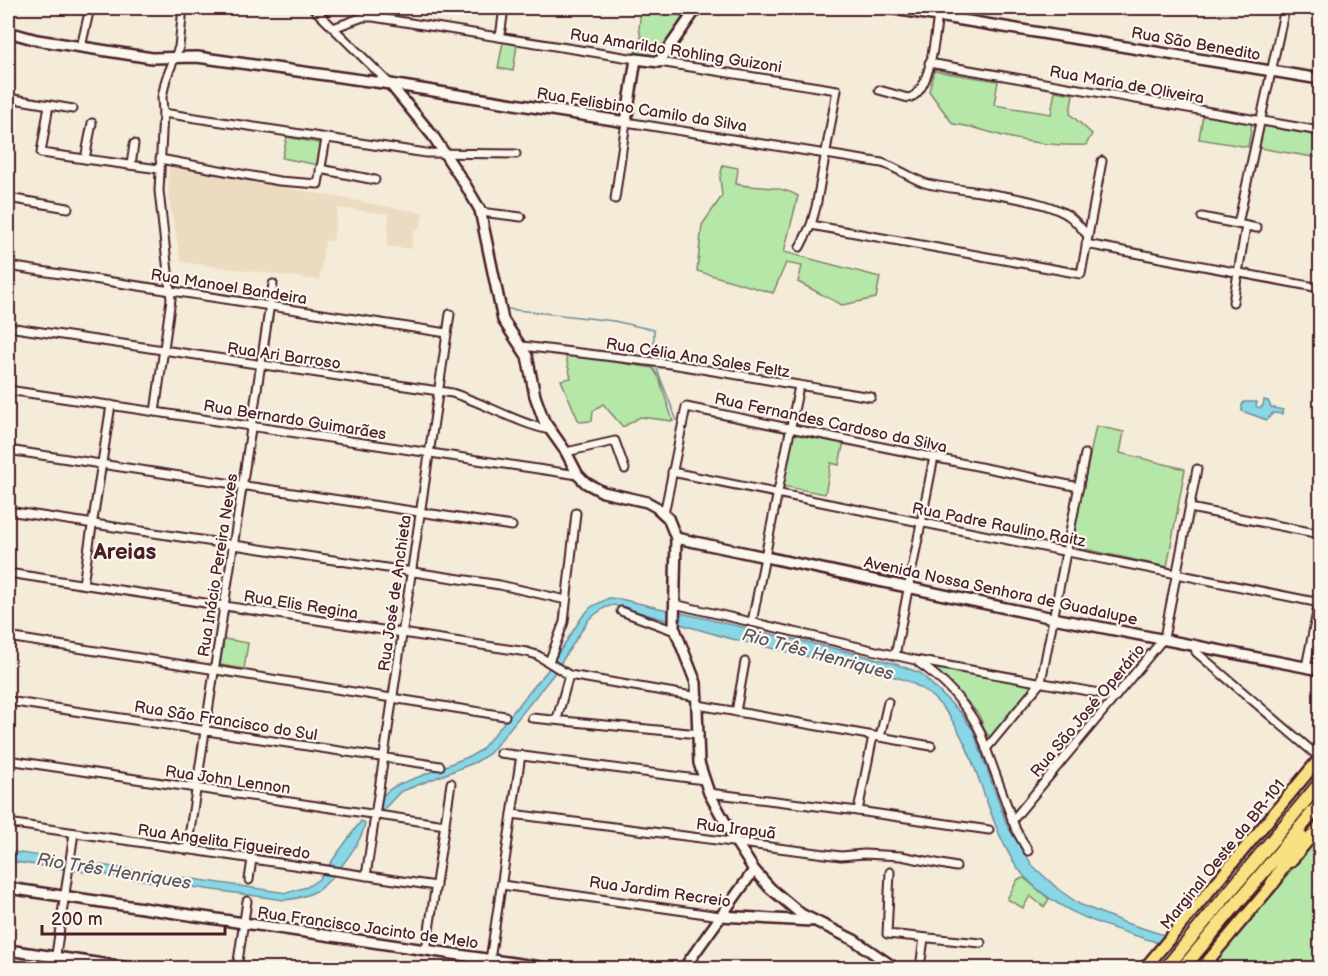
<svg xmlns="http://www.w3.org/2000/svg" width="1328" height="976" font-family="'Balsamiq Sans',sans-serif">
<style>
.built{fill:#ebdcc1}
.green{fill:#b5e7a8;stroke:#80836a;stroke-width:1.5}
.water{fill:#88d7e6;stroke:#6f8d9b;stroke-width:1.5}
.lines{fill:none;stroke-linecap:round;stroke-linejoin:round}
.stream{stroke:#6f8d9b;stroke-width:1.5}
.street-casing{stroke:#4a1f2b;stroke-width:11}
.secondary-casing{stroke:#4a1f2b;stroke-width:14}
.primary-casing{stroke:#4a1f2b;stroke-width:15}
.highway-casing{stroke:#4a1f2b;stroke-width:16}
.street{stroke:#fbf7ec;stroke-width:7}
.secondary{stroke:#fbf7ec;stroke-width:9}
.primary{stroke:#f9e181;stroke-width:10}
.highway{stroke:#f9e181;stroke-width:12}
.labels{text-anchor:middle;stroke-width:4.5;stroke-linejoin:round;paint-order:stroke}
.street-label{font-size:16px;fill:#4a1f2b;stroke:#fbf7ec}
.water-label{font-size:18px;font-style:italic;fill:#5d5663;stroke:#fbf7ec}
.district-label{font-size:22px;font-weight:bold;fill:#4a1f2b;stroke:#fbf7ec}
</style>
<rect width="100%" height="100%" fill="#f4ebd8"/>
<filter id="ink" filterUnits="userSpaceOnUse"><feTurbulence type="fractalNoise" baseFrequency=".0167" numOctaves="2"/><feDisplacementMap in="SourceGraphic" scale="12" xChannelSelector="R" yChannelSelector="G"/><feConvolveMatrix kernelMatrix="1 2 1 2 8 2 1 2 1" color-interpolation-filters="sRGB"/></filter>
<g filter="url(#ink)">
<path class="built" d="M169 166 423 213 420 229 414 228 411 249 387 246 389 214 338 208 333 241 325 240 319 280 181 262 168 193Z"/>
<g class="green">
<path d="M641 8 685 13 657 58 635 54 641 37 639 29Z"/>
<path d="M503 42 517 45 513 71 498 68Z"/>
<path d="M934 71 998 81 994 105 1051 114 1055 91 1073 94 1070 114 1092 134 1086 145C1058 146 1030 143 1003 136 986 131 971 126 953 124L929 91Z"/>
<path d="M1203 115 1252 124 1248 147 1199 139Z"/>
<path d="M1263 126 1320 136V158L1259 148Z"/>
<path d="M287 137 323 144 318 165 282 158Z"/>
<path d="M723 165 738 168 736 184C757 189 778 184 798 196L784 252 880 277 876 298 842 305 798 282 802 266 786 263 773 293 697 271 702 225 722 196 720 177Z"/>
<path d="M565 354 653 368 659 378 673 421 640 417 623 427 603 404 593 411 592 421 579 422 561 380 571 378Z"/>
<path d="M1096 426 1124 432 1120 453 1185 469 1167 567 1071 546Z"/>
<path d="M793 431 844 441 839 465 831 463 825 494 782 486Z"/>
<path d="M224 639 248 643 244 669 220 665Z"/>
<path d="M937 666 1035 685 990 737C983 732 983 720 977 713 964 696 949 683 934 669Z"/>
<path d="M1320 836V968H1216L1215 960Z"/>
<path d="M1024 878 1049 899 1044 907 1030 896 1023 908 1007 899 1018 879Z"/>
</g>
<g class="water">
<path d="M1264 400 1268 401 1271 407 1283 410 1282 414 1273 413 1267 420 1242 411V405L1244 402H1257L1256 406 1259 408 1263 406Z"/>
<path d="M609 598 620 599 854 653 893 663 920 673 961 713 973 730 1007 825 1032 865 1058 889 1079 904 1123 922 1167 936 1213 968C1208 968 1200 970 1195 967 1180 960 1170 946 1153 941 1109 928 1056 912 1024 876 975 818 980 703 899 678L728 638 621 607 613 605 604 608 589 619 553 675 490 753 476 762 400 792 382 811 378 808C380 786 410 781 426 774 441 768 456 761 471 756L481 750 547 671 582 617 591 607Z"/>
<path d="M361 821 365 823C363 841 332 882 316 891 307 896 295 899 284 900L8 861V851L286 893 307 887 319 879Z"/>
</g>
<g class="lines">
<g class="stream">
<path d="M508 309 614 321 654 330 653 359"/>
<path d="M657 369 677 421"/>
</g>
<defs>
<g id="street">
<path d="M313 8 390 84"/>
<path d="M664 8 693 12"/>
<path d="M333 28 363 17H373L636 59"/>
<path d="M500 37 504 8"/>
<path d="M81 47 90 8"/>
<path d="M659 62 837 90 816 207 811 225 800 247"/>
<path d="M929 63 1320 131"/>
<path d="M879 90 908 98C931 94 935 34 938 15"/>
<path d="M8 98 73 109"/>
<path d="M49 105 41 153 159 169"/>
<path d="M163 113 426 153 516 154"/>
<path d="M85 159 92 123"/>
<path d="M160 159 279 181 318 184 326 139"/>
<path d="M131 165 134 144"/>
<path d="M320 169 375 180"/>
<path d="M8 198 68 208"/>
<path d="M615 199 626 122 882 163C898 168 915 181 928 184 965 192 1040 196 1069 216 1076 221 1082 229 1088 236"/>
<path d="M480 212 521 217"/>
<path d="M1202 217 1257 228"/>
<path d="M1238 224 1285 8"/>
<path d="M811 225 1081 274 1102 161"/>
<path d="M1086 244 1320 288"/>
<path d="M8 266 447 333"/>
<path d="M1233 302 1246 226"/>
<path d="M8 327 452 393C485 403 516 423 550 430"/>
<path d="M522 346 671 364 871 397"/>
<path d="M8 390 578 475"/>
<path d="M155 412 171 299 159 191 163 113 162 97 166 79 179 47 183 8"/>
<path d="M8 450 512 526"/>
<path d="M566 452 615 441 625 469"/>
<path d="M672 472 1320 603"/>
<path d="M1190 508 1320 534"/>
<path d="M8 511 500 585 566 600"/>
<path d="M664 514 686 407 1079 487"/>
<path d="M8 573 527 652 537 655 569 675 698 697"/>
<path d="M83 584 111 405"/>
<path d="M674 604 915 660 1116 696"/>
<path d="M621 611 675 631"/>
<path d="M752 622 799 386"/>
<path d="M8 637 505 716"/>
<path d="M1194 644 1196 652 1320 758"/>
<path d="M895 656 934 457"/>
<path d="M549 662 564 622 576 513"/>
<path d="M919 663C944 680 964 702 979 729L1016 830 1028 851"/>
<path d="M1306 667 1320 597"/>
<path d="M8 701 440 766"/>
<path d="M698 705 931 746"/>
<path d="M736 712 745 662"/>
<path d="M532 718 699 734"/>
<path d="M557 719 569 675"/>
<path d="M880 737 888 702"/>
<path d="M986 749 1041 682 1085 454"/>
<path d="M500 753 704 780"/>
<path d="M8 760 445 825"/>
<path d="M709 793 858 811 989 830"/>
<path d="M858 811 873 736"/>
<path d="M512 814 841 856 864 854 901 856 956 867"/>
<path d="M1012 821 1164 638 1197 469"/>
<path d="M8 823 436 886"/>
<path d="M187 850 273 284"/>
<path d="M890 872 887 934 981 943"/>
<path d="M366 876 450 314"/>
<path d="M249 880 252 859"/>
<path d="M502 885 720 916"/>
<path d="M426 950 451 783"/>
<path d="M490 960 521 755"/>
<path d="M54 968 74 833"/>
<path d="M237 968 247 901"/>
<path d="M920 968 924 938"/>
</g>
<g id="secondary">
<path d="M889 8 1320 79"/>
<path d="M8 32 37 40 152 58 197 57 390 84 626 122 636 59 659 62 697 8"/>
<path d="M390 84 433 136 466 186 480 210 503 320 527 356 535 396 544 421 566 452 578 475 586 483 603 492 647 502 656 507 668 518 676 538 674 627 696 683 699 763 709 793 736 842 754 870 770 888 801 914 854 940 895 968"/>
<path d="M676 538 1053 618 1320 670"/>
<path d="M8 888 547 968"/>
<path d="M720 916 811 921"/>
<path d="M8 950 130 968"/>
<path d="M684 968 754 870"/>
</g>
<g id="primary">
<path d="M1290 862 1320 826"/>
<path d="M1145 968 1320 758"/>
<path d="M1202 968 1277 879"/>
</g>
<g id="highway">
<path d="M1272 884 1301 837"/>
<path d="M1166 968 1320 783"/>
<path d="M1183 968 1320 804"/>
</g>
</defs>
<use href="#street" class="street-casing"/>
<use href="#secondary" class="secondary-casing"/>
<use href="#primary" class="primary-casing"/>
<use href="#highway" class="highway-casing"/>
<use href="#street" class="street"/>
<use href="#secondary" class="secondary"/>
<use href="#primary" class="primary"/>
<use href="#highway" class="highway"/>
</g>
</g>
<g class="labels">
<g class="street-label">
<text transform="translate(1196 43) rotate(10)" y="6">Rua São Benedito</text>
<text transform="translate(676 50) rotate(9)" y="6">Rua Amarildo Rohling Guizoni</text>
<text transform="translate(1127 84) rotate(10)" y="6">Rua Maria de Oliveira</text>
<text transform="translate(642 109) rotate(9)" y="6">Rua Felisbino Camilo da Silva</text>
<text transform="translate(229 286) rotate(9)" y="6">Rua Manoel Bandeira</text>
<text transform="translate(284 355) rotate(8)" y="6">Rua Ari Barroso</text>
<text transform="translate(698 357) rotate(9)" y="6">Rua Célia Ana Sales Feltz</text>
<text transform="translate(295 419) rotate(9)" y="6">Rua Bernardo Guimarães</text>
<text transform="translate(831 422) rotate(12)" y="6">Rua Fernandes Cardoso da Silva</text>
<text transform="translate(999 524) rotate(11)" y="6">Rua Padre Raulino Raitz</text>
<text transform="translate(217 565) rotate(-81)" y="6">Rua Inácio Pereira Neves</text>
<text transform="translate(1001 590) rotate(12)" y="6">Avenida Nossa Senhora de Guadalupe</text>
<text transform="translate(394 593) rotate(-82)" y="6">Rua José de Anchieta</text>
<text transform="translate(301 604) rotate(9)" y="6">Rua Elis Regina</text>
<text transform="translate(1087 710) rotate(-50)" y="6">Rua São José Operário</text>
<text transform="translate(226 720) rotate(9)" y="6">Rua São Francisco do Sul</text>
<text transform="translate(228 779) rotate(8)" y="6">Rua John Lennon</text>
<text transform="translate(736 828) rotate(7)" y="6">Rua Irapuã</text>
<text transform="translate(224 841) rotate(8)" y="6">Rua Angelita Figueiredo</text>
<text transform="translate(1222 854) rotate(-51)" y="6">Marginal Oeste da BR-101</text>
<text transform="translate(660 891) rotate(8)" y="6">Rua Jardim Recreio</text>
<text transform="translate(368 927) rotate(8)" y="6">Rua Francisco Jacinto de Melo</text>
</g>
<g class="water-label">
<text transform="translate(818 654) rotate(15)" y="6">Rio Três Henriques</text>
<text transform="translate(114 871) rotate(9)" y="6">Rio Três Henriques</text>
</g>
<g class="district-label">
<text x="125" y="559">Areias</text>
</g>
</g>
<rect width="1328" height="976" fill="none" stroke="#fbf7ec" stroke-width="30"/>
<rect x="15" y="15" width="1298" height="946" fill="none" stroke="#4a1f2b" stroke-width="2" filter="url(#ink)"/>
<path d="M42 925v9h183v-9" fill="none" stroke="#4a1f2b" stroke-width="3"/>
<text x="51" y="925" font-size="18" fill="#4a1f2b" stroke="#fbf7ec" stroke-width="4.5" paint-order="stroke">200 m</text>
</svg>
